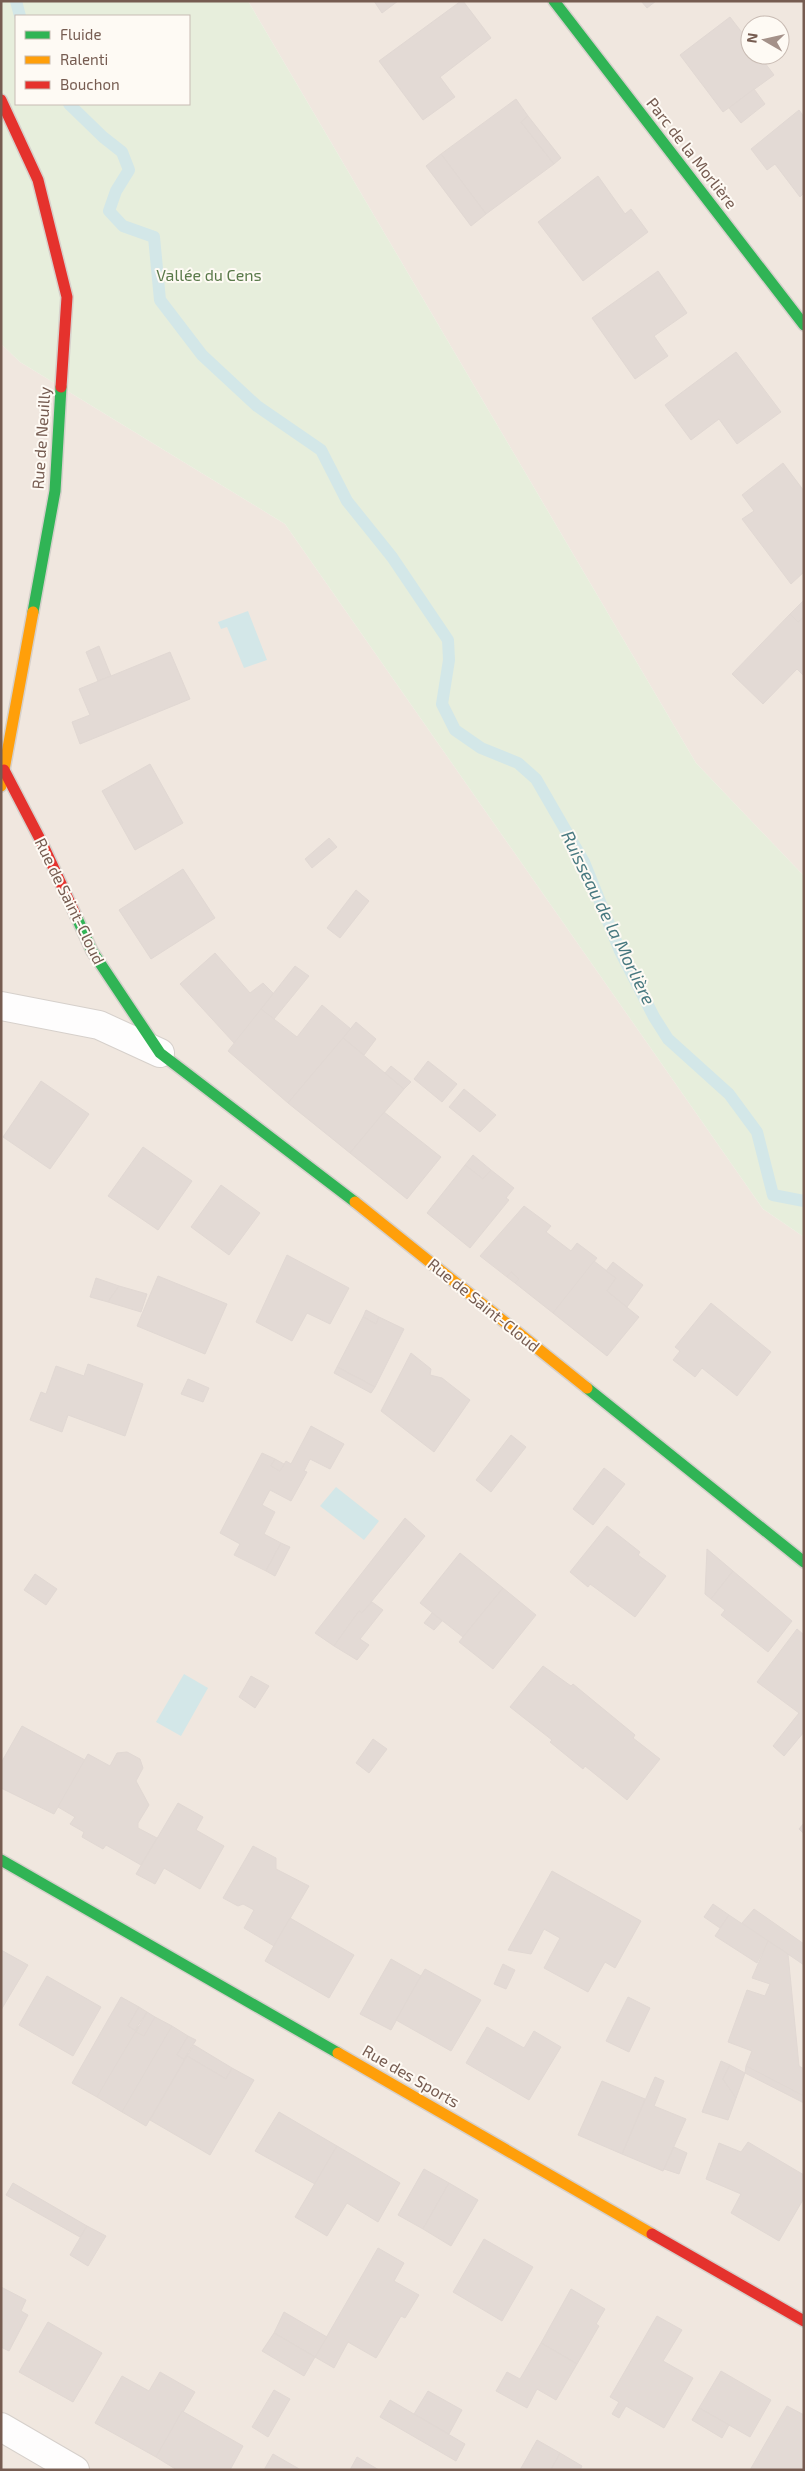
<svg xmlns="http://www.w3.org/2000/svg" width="805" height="2471" font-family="'Exo 2',sans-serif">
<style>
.residential{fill:#f0e7df;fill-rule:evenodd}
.green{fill:#e7eedc;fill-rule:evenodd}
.water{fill:#d3e7e8}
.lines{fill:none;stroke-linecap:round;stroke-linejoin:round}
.stream{stroke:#d3e7e8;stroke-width:12}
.building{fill:#e3dad5;stroke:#e1d8d3}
.street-casing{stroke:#d6d0cb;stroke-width:30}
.fast-casing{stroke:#d6d0cb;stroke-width:14}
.slow-casing{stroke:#d6d0cb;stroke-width:14}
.jam-casing{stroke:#d6d0cb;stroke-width:14}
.street{stroke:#fefdfd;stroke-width:28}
.fast{stroke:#30b455;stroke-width:11}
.slow{stroke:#ff9f0a;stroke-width:11}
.jam{stroke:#e5322d;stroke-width:11}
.labels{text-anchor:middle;stroke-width:4;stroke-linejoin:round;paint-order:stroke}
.street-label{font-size:16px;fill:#765c51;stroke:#fefaf4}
.park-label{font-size:16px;fill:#5a7a4a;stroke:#fefaf4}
.water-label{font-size:18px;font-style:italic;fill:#487980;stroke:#fefaf4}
</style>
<rect width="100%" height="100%" fill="#f8f4f0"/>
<g class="residential">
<path d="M248 1H804V876L696 763ZM750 25H780V55H750Z"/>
<path d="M1 344 20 362 285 524 763 1209 804 1237V2470H1Z"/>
</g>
<path class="green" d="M1 1H248L696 763 804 876V1237L763 1209 285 524 20 362 1 344ZM16 16H189V104H16Z"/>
<g class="water">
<path d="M248 611 267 660 244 668 227 627 221 629 218 622Z"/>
<path d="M336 1487 379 1521 364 1540 320 1506Z"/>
<path d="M184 1674 208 1688 181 1736 156 1722Z"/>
</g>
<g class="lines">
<g class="stream">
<path d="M16 1 20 16"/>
<path d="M69 104 103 137 122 152 129 170 116 191 109 211 123 226 154 237 160 300 202 355 257 406 321 450 347 501 392 557 448 640 449 660 442 704 455 730 481 748 518 763 536 779 584 862 620 951 654 1017 668 1039 729 1094 757 1132 773 1195 804 1201"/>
</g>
</g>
<g class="building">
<path d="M374 1H398L382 13Z"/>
<path d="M461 1H463L491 38 440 77 455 97 423 120 379 61Z"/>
<path d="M641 1H656L647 8Z"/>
<path d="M730 17 750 43V55H759L774 75 723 112 680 55Z"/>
<path d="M754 89 765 104 741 123 729 108Z"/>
<path d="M516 99 528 116 521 122 554 164 486 214 441 154Z"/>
<path d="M799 110 804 117V193L800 197 775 164 767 170 751 149Z"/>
<path d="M528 116 561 158 554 164 521 122Z"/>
<path d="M441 154 486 214 471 226 426 166Z"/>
<path d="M598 176 625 214 631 209 648 232 583 281 538 222Z"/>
<path d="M658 271 687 313 654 336 668 356 635 379 592 318Z"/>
<path d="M736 352 781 412 737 444 719 419 691 440 665 405Z"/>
<path d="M783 463 804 491V572L791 584 742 519 754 511 742 495Z"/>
<path d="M804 600V617L798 622 790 614Z"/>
<path d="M790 614 798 622 804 617V676L797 669 763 704 732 674Z"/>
<path d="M99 646 111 676 98 681 86 652Z"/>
<path d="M170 652 190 699 80 744 72 722 90 715 79 689Z"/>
<path d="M150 764 183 823 135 850 102 791Z"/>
<path d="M329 838 337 847 312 868 305 859Z"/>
<path d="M183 869 215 918 151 959 119 910Z"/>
<path d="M356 890 369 901 340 938 327 928Z"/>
<path d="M215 953 250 993 263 983 274 994 234 1043 180 984Z"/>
<path d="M295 966 309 976 274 1019 261 1009Z"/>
<path d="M322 1005 351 1029 288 1103 228 1051 261 1009 297 1037Z"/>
<path d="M356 1022 376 1039 364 1055 343 1038Z"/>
<path d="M343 1038 404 1089 350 1153 288 1103Z"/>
<path d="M428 1061 457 1084 442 1102 414 1079Z"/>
<path d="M391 1066 411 1082 404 1089 385 1073Z"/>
<path d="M41 1081 89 1114 50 1169 3 1137Z"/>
<path d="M464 1089 496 1115 480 1132 449 1107Z"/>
<path d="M384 1112 441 1157 407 1199 350 1153Z"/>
<path d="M143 1147 192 1181 158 1230 108 1196Z"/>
<path d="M473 1155 491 1170 483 1179 465 1165Z"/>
<path d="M465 1165 483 1179 491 1170 514 1188 506 1198 509 1200 470 1248 427 1213Z"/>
<path d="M221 1185 260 1213 229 1255 191 1227Z"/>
<path d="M524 1206 551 1226 546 1232 571 1251 577 1243 597 1258 553 1313 515 1283 519 1279 511 1272 507 1277 480 1256Z"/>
<path d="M287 1255 349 1288 330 1324 307 1313 292 1341 256 1322Z"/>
<path d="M594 1261 616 1278 607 1291 639 1317 607 1356 553 1313Z"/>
<path d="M613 1262 643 1285 627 1307 607 1291 616 1278 606 1271Z"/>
<path d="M511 1272 519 1279 515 1283 507 1277Z"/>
<path d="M158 1276 227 1304 205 1354 137 1326Z"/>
<path d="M96 1278 119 1286 108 1302 90 1297Z"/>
<path d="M119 1286 147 1294 141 1312 108 1302Z"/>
<path d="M711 1303 771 1352 737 1396 702 1368 695 1377 673 1360 680 1351 675 1347Z"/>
<path d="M366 1310 379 1317 376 1324 363 1317Z"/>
<path d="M363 1317 376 1324 379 1317 404 1329 375 1387 337 1367Z"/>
<path d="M411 1353 431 1369 430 1375 442 1378 470 1400 434 1452 381 1411Z"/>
<path d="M88 1364 143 1384 125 1436 68 1415 62 1432 30 1420 41 1392 46 1394 56 1366 84 1376Z"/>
<path d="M337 1367 375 1387 371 1393 334 1373Z"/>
<path d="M188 1379 209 1388 203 1402 181 1394Z"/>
<path d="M311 1426 344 1444 330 1469 310 1459 304 1471 307 1472 291 1501 270 1490 262 1505 275 1512 264 1534 281 1543 266 1571 234 1555 240 1544 220 1533 262 1453 275 1459 271 1466 280 1471 286 1461 291 1464Z"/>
<path d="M511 1435 526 1447 491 1492 476 1480Z"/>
<path d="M275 1459 284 1464 280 1471 271 1466Z"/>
<path d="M604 1468 625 1484 593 1525 573 1509Z"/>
<path d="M405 1518 425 1536 362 1613 359 1611 334 1646 315 1633Z"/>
<path d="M607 1526 640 1552 638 1555 666 1576 635 1617 590 1584 588 1587 570 1572Z"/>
<path d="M281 1543 290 1547 275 1576 266 1571Z"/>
<path d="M707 1549 733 1571 711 1599 705 1594Z"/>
<path d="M460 1553 503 1588 463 1637 420 1603Z"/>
<path d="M733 1571 792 1621 768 1652 721 1615 725 1610 711 1599Z"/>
<path d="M35 1574 57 1589 46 1605 24 1590Z"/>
<path d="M503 1588 536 1615 493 1669 459 1642Z"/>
<path d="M372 1602 383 1610 360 1639 369 1645 357 1660 334 1646 359 1611 362 1613Z"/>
<path d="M432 1613 442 1621 434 1630 424 1623Z"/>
<path d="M797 1629 804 1635V1732L784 1756 773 1746 799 1713 757 1682Z"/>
<path d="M543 1666 571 1686 573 1684 635 1735 633 1738 660 1759 627 1800 585 1766 583 1769 550 1742 552 1740 510 1707Z"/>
<path d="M251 1676 269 1686 255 1708 239 1697Z"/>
<path d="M22 1726 85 1760 54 1814 1 1788V1763Z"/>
<path d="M373 1739 387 1749 369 1773 356 1763Z"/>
<path d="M127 1752 140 1759 143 1768 136 1781 149 1805 138 1823V1828L157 1838 141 1865 106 1845 103 1849 82 1837 84 1832 70 1824 75 1817 58 1807 88 1754 110 1766 117 1753Z"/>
<path d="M178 1803 203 1817 196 1830 224 1846 200 1889 164 1868 155 1884 136 1874Z"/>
<path d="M804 1823V1834L799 1829Z"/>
<path d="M253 1846 276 1858V1869L309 1886 274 1946 244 1928 254 1910 243 1904 238 1906 223 1898Z"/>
<path d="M552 1871 641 1921 615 1968 605 1962 588 1992 544 1968 560 1938 544 1929 531 1954 508 1950Z"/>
<path d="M713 1904 729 1915 720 1928 704 1917Z"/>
<path d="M754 1909 804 1944V1965L742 1923Z"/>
<path d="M729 1915 768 1941 757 1963 715 1936Z"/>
<path d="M290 1918 354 1955 329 1998 265 1961Z"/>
<path d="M768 1941 788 1954 799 2066 804 2069V2096L746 2066 752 2051 728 2042 747 1990 765 1996 770 1984 752 1978Z"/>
<path d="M1 1950 28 1965 1 2010Z"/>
<path d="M391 1959 421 1976 391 2030 360 2014Z"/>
<path d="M503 1964 515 1970 506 1989 494 1984Z"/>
<path d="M425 1969 481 2000 451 2051 396 2020Z"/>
<path d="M47 1976 101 2007 73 2056 19 2025Z"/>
<path d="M121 1997 139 2007 128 2026 135 2030 139 2026 97 2097 72 2083Z"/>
<path d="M628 1997 650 2008 629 2052 606 2041Z"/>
<path d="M139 2007 147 2012 135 2030 128 2026Z"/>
<path d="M147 2012 155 2017 144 2036 136 2032Z"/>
<path d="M155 2017 172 2026 122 2112 97 2097 139 2026 136 2032 144 2036Z"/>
<path d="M172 2026 188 2036 177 2055 184 2059 188 2054 146 2126 122 2112Z"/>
<path d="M487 2027 524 2048 534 2031 561 2047 529 2100 466 2063Z"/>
<path d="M188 2036 196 2040 184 2059 177 2055Z"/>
<path d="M194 2045 232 2068 226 2079 187 2056Z"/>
<path d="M187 2056 226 2079 232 2068 254 2080 210 2155 150 2120Z"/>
<path d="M721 2061 730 2065 723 2079 736 2098 728 2120 702 2112Z"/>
<path d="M730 2065 745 2073 736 2098 723 2079Z"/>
<path d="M746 2066 804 2096V2103L745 2073Z"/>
<path d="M655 2077 664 2081 654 2106 686 2119 663 2171 622 2154Z"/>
<path d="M602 2081 645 2099 622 2154 578 2135Z"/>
<path d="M279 2112 337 2146 315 2184 255 2151Z"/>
<path d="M748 2142 804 2175V2198L779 2241 731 2213 741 2194 706 2179 719 2143 741 2152Z"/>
<path d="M337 2146 400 2183 378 2222 347 2203 327 2236 295 2217Z"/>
<path d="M674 2147 687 2153 679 2174 664 2169Z"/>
<path d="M424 2169 449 2183 423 2229 398 2215Z"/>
<path d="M13 2183 87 2226 80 2237 6 2195Z"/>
<path d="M449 2183 478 2200 451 2246 423 2229Z"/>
<path d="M87 2226 106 2236 88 2266 70 2255Z"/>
<path d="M484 2239 533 2267 502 2321 453 2292Z"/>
<path d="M378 2248 404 2263 394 2281 419 2295 405 2318 401 2316 376 2358 348 2342 334 2368 315 2357Z"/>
<path d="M1 2287 26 2300 21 2311 28 2315 9 2351 1 2347Z"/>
<path d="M571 2289 605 2309 596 2324 599 2326 577 2364 541 2343Z"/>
<path d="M284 2312 327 2337 315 2357 274 2333Z"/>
<path d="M657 2316 682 2330 663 2361 693 2378 664 2428 626 2406 619 2418 612 2414 619 2402 610 2397Z"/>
<path d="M48 2322 102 2353 73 2402 19 2372Z"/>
<path d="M274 2333 315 2357 304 2376 262 2351Z"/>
<path d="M541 2343 577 2364 556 2400 537 2389 527 2408 496 2391 507 2372 520 2379Z"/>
<path d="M721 2371 771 2400 750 2437 699 2408Z"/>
<path d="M160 2372 195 2392 156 2457 95 2423 122 2376 149 2391Z"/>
<path d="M274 2390 290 2399 268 2437 252 2427Z"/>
<path d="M428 2391 462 2410 449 2434 414 2414Z"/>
<path d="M390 2400 465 2444 456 2461 380 2417Z"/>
<path d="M787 2406 804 2415V2470H750Z"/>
<path d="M699 2408 729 2425 722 2438 692 2420Z"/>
<path d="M182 2411 243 2446 230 2470H177L156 2457Z"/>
<path d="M537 2440 560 2453 551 2470H520Z"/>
<path d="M560 2453 582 2466 580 2470H551Z"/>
<path d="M273 2454 301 2470H264Z"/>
<path d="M357 2457 379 2470H350Z"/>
</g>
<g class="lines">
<defs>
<g id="street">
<path d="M1 1006 99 1025 160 1053"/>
<path d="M1 2427 75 2470"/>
</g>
<g id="fast">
<path d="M554 1 804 325"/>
<path d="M33 612 55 491 61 387"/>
<path d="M76 916 92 951 160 1053 355 1202"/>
<path d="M587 1388 804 1562"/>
<path d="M1 1860 338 2053"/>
</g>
<g id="slow">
<path d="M1 786 33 612"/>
<path d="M355 1202 587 1388"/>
<path d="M338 2053 652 2234"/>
</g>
<g id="jam">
<path d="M1 100 38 180 67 297 61 387"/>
<path d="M4 770 42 843 76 916"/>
<path d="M652 2234 804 2321"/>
</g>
</defs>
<use href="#street" class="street-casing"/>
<use href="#fast" class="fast-casing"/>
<use href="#slow" class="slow-casing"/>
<use href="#jam" class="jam-casing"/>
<use href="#street" class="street"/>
<use href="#fast" class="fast"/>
<use href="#slow" class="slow"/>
<use href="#jam" class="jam"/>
</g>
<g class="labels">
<g class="street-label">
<text transform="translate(692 153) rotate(52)" y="6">Parc de la Morlière</text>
<text transform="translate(41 438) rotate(-86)" y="6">Rue de Neuilly</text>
<text transform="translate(70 901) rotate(64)" y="6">Rue de Saint-Cloud</text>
<text transform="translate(484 1305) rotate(39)" y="6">Rue de Saint-Cloud</text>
<text transform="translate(411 2076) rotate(30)" y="6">Rue des Sports</text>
</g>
<g class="park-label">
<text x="209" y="281">Vallée du Cens</text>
</g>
<g class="water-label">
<text transform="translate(608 918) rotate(64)" y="6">Ruisseau de la Morlière</text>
</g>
</g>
<rect width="805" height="2471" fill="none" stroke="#765c51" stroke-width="5"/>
<rect x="15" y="15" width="175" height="90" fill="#fefaf4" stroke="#c8bbb3"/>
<rect x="25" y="31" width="25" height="8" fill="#30b455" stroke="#c8bbb3"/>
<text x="60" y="40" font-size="15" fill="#765c51">Fluide</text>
<rect x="25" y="56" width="25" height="8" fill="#ff9f0a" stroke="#c8bbb3"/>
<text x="60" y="65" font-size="15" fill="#765c51">Ralenti</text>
<rect x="25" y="81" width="25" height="8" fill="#e5322d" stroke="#c8bbb3"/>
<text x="60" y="90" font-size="15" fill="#765c51">Bouchon</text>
<g transform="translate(765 40) rotate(279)"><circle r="24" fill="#fefaf4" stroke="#c8bbb3"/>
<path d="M0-4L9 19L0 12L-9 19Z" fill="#a49189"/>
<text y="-8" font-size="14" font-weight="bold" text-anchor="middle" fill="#765c51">N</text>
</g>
</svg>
